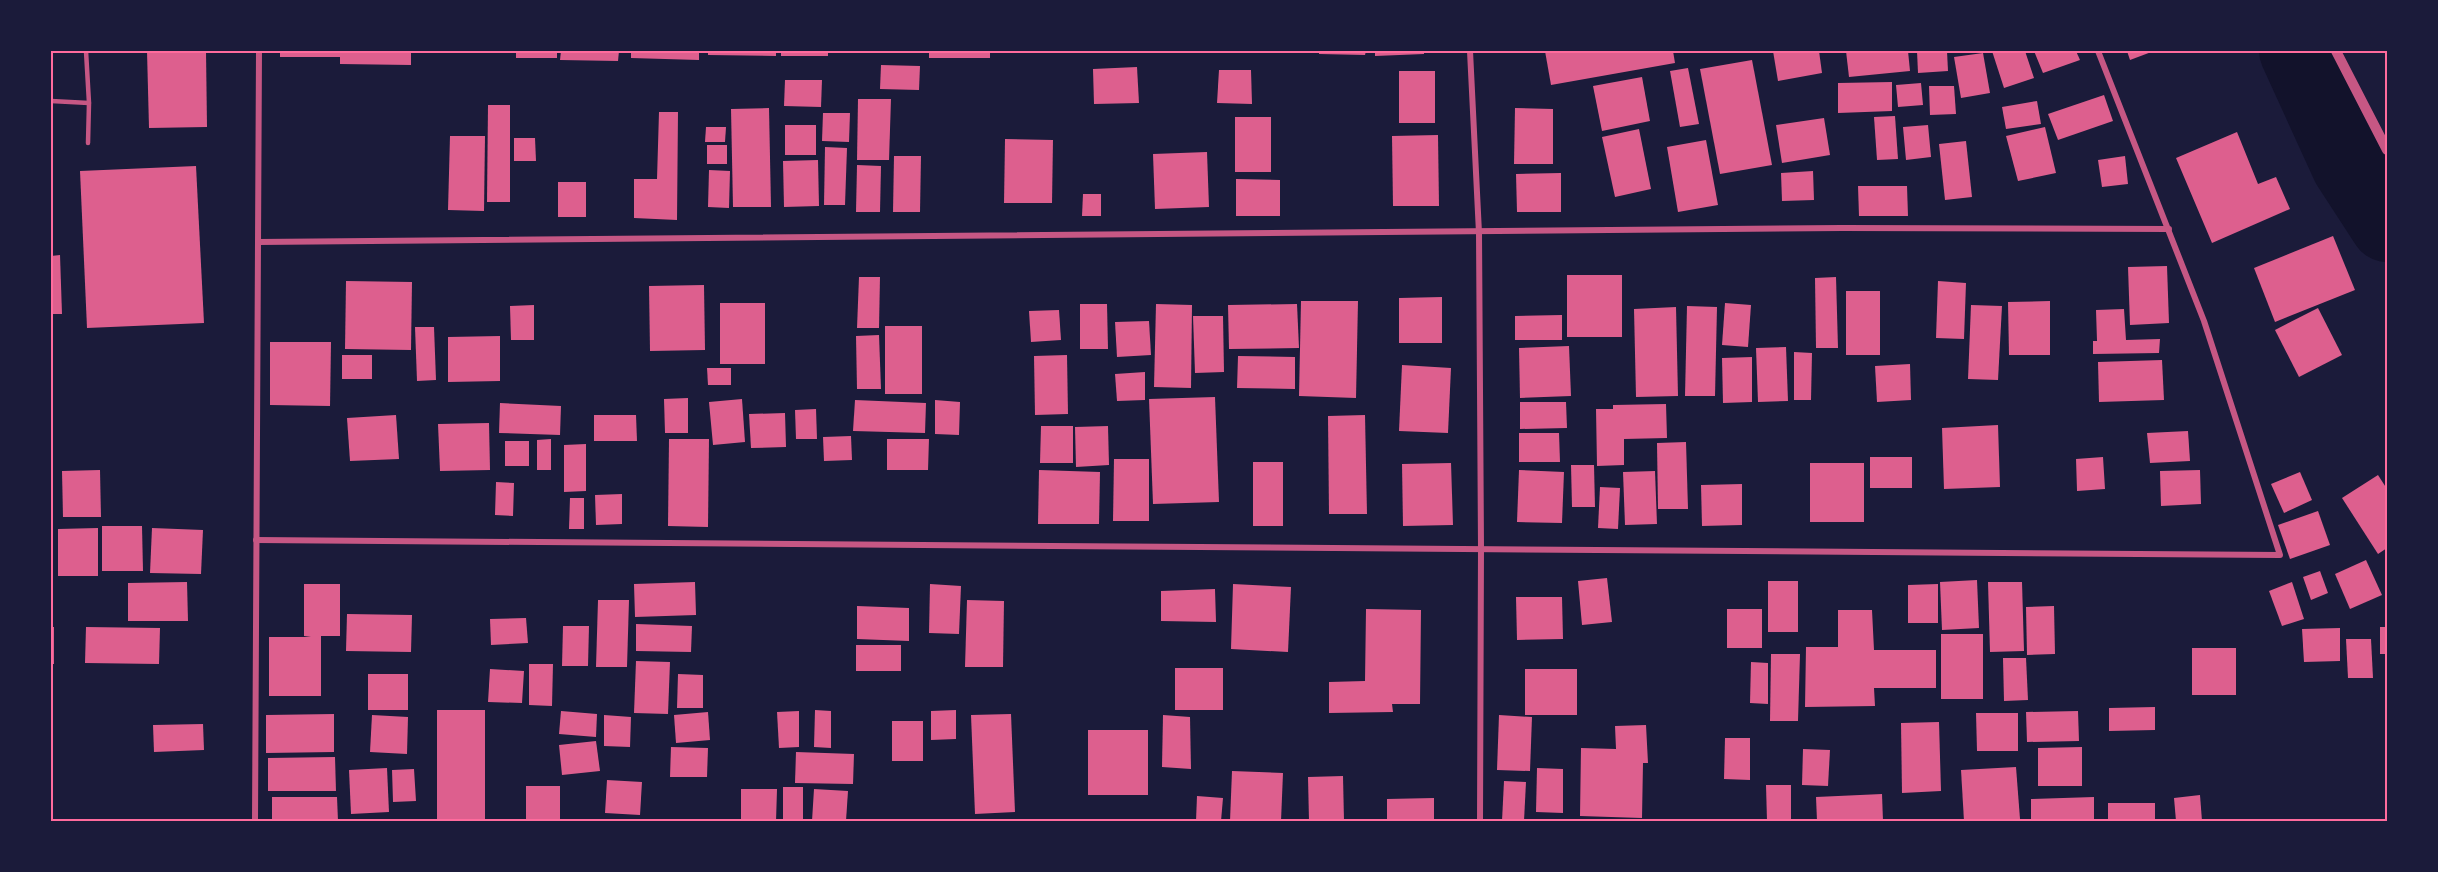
<svg xmlns="http://www.w3.org/2000/svg" width="2438" height="872" font-family="Arial,sans-serif">
<style>
.lines{fill:none;stroke-linecap:round;stroke-linejoin:round}
.river{stroke:#12122b;stroke-width:74}
.building{fill:#dd5f8e}
.service{stroke:#c65784;stroke-width:4.5}
.minor{stroke:#c65784;stroke-width:6}
.tertiary{stroke:#c65784;stroke-width:10}
.neatline{fill:none;stroke:#ff6b9d;stroke-width:2}
</style>
<rect width="100%" height="100%" fill="#1b1b3a"/>
<g class="lines">
<path class="river" d="M2296 51 2348 165 2387 225"/>
</g>
<g class="building">
<path d="M147 51H206L207 127 149 128Z"/>
<path d="M280 51H411V65L340 64V57H280Z"/>
<rect x="516" y="51" width="41" height="7"/>
<path d="M561 51H619L618 61 560 60Z"/>
<path d="M631 51H699V60L631 58Z"/>
<path d="M708 51H776V56L708 55Z"/>
<rect x="781" y="51" width="47" height="5"/>
<rect x="929" y="51" width="61" height="7"/>
<path d="M1319 51H1366L1365 55 1319 54Z"/>
<path d="M1375 51H1424V54L1375 56Z"/>
<path d="M1545 51H1673L1675 63 1551 85Z"/>
<path d="M1773 51H1819L1822 73 1778 81Z"/>
<path d="M1846 51H1908L1910 71 1849 77Z"/>
<path d="M1917 51H1947L1948 71 1918 73Z"/>
<path d="M1992 51H2025L2034 78 2004 88Z"/>
<path d="M2034 51H2076L2080 60 2043 73Z"/>
<path d="M2127 51H2154L2130 60Z"/>
<path d="M1983 53 1990 93 1961 98 1954 57Z"/>
<path d="M1752 60 1772 165 1720 174 1700 69Z"/>
<path d="M881 65 920 66 919 90 880 89Z"/>
<path d="M1137 67 1139 103 1094 104 1093 69Z"/>
<path d="M1688 68 1699 124 1680 127 1670 71Z"/>
<path d="M1219 70H1251L1252 104 1217 103Z"/>
<rect x="1399" y="71" width="36" height="52"/>
<path d="M1642 77 1650 121 1602 131 1593 86Z"/>
<path d="M785 80H822L821 107 784 106Z"/>
<path d="M1892 82V111L1838 113V83Z"/>
<path d="M1921 83 1923 105 1898 107 1896 85Z"/>
<path d="M1929 86H1954L1956 114 1930 115Z"/>
<path d="M2104 95 2113 121 2058 140 2048 114Z"/>
<path d="M858 99H891L889 160H857Z"/>
<path d="M2037 101 2041 124 2006 129 2002 107Z"/>
<path d="M488 105H510V202H487Z"/>
<path d="M769 108 771 207H733L731 109Z"/>
<path d="M1515 108 1553 109V164H1514Z"/>
<path d="M659 112H678L677 220 634 218V179H657Z"/>
<path d="M823 113H850L849 142 822 141Z"/>
<path d="M1895 116 1898 159 1877 160 1874 117Z"/>
<rect x="1235" y="117" width="36" height="55"/>
<path d="M1824 118 1830 155 1782 163 1776 125Z"/>
<rect x="785" y="125" width="31" height="30"/>
<path d="M1928 125 1931 157 1906 160 1903 127Z"/>
<path d="M706 127H726L725 142H705Z"/>
<path d="M2045 127 2056 173 2018 181 2006 136Z"/>
<path d="M1639 129 1651 189 1615 197 1602 137Z"/>
<path d="M2237 132 2258 184 2276 177 2290 209 2212 243 2176 158Z"/>
<path d="M1438 135 1439 206H1393L1392 136Z"/>
<path d="M450 136H485L484 211 448 210Z"/>
<path d="M514 138H535L536 161H514Z"/>
<path d="M1005 139 1053 140 1052 203H1004Z"/>
<path d="M1706 140 1718 205 1678 212 1667 147Z"/>
<path d="M1966 141 1972 197 1945 200 1939 144Z"/>
<rect x="707" y="145" width="20" height="19"/>
<path d="M825 147 847 148 845 205H824Z"/>
<path d="M1207 152 1209 207 1155 209 1153 154Z"/>
<path d="M894 156H921L920 212H893Z"/>
<path d="M2125 156 2128 184 2102 187 2098 160Z"/>
<path d="M818 160 819 206 784 207 783 161Z"/>
<path d="M857 165 881 166 880 212H856Z"/>
<path d="M196 166 204 323 87 328 80 171Z"/>
<path d="M709 170 730 171 729 208 708 207Z"/>
<path d="M1813 171 1814 200 1782 201 1781 173Z"/>
<path d="M1561 173V212H1517L1516 174Z"/>
<path d="M1236 179 1280 180V216H1236Z"/>
<rect x="558" y="182" width="28" height="35"/>
<path d="M1858 186H1907L1908 216H1859Z"/>
<path d="M1083 194H1101V216H1082Z"/>
<path d="M2333 236 2355 290 2275 322 2254 268Z"/>
<path d="M60 255 62 314H51V256Z"/>
<path d="M2167 266 2169 323 2130 325 2128 267Z"/>
<rect x="1567" y="275" width="55" height="62"/>
<path d="M859 277H880L879 328H857Z"/>
<path d="M1836 277 1838 348H1816L1815 278Z"/>
<path d="M346 281 412 282 411 350 345 349Z"/>
<path d="M1938 281 1966 283 1964 339 1936 338Z"/>
<path d="M704 285 705 350 650 351 649 286Z"/>
<rect x="1846" y="291" width="34" height="64"/>
<path d="M1442 297V343H1399V298Z"/>
<path d="M1301 301H1358L1356 398 1299 396Z"/>
<path d="M2050 301V355H2009L2008 302Z"/>
<rect x="720" y="303" width="45" height="61"/>
<path d="M1725 303 1751 305 1748 347 1722 345Z"/>
<path d="M1080 304H1107L1108 349H1080Z"/>
<path d="M1156 304 1192 305 1191 388 1154 387Z"/>
<path d="M1297 304 1299 348 1229 349 1228 305Z"/>
<path d="M534 305V340H511L510 306Z"/>
<path d="M1971 305 2002 306 1998 380 1968 379Z"/>
<path d="M1687 306 1717 307 1715 396H1685Z"/>
<path d="M1676 307 1678 396 1636 397 1634 309Z"/>
<path d="M2318 308 2342 355 2299 377 2275 330Z"/>
<path d="M2124 309 2126 340 2160 339 2159 353 2093 354V341H2097L2096 310Z"/>
<path d="M1059 310 1061 340 1031 342 1029 311Z"/>
<path d="M1562 315V340H1515V316Z"/>
<path d="M1193 316H1223L1224 372 1195 373Z"/>
<path d="M1149 321 1151 355 1117 357 1115 322Z"/>
<rect x="885" y="326" width="37" height="68"/>
<path d="M415 327H434L436 380 417 381Z"/>
<path d="M879 335 881 389H857L856 336Z"/>
<path d="M500 336V381L448 382V337Z"/>
<path d="M270 342H331L330 406 270 405Z"/>
<path d="M1569 346 1571 396 1520 398 1519 348Z"/>
<path d="M1786 347 1788 401 1758 402 1756 348Z"/>
<path d="M1794 352 1812 353 1811 400H1794Z"/>
<rect x="342" y="355" width="30" height="24"/>
<path d="M1067 355 1068 414 1035 415 1034 356Z"/>
<path d="M1238 356 1295 357V389L1237 388Z"/>
<path d="M1752 357V402L1723 403 1722 358Z"/>
<path d="M2162 360 2164 400 2099 402 2098 362Z"/>
<path d="M1910 364 1911 400 1877 402 1875 366Z"/>
<path d="M1402 365 1451 368 1448 433 1399 431Z"/>
<path d="M707 368H731V385H708Z"/>
<path d="M1145 372V400L1117 401 1115 374Z"/>
<path d="M1215 397 1219 502 1153 504 1149 399Z"/>
<path d="M688 398V433H665L664 399Z"/>
<path d="M742 399 745 442 713 445 709 402Z"/>
<path d="M855 400 926 403 925 433 853 431Z"/>
<path d="M935 400 960 402 959 435 935 434Z"/>
<path d="M1520 402H1566L1567 428 1520 429Z"/>
<path d="M500 403 561 406 560 435 499 433Z"/>
<path d="M1666 404 1667 438 1624 439V465L1597 466 1596 409H1613V405Z"/>
<path d="M816 409 817 439H796L795 410Z"/>
<path d="M785 413 786 447 751 448 749 414Z"/>
<path d="M396 415 399 459 350 461 347 418Z"/>
<path d="M594 415H636L637 441H594Z"/>
<path d="M1365 415 1367 514H1329L1328 416Z"/>
<path d="M489 423 490 470 440 471 438 424Z"/>
<path d="M1998 425 2000 487 1944 489 1942 428Z"/>
<path d="M1041 426H1073V463H1040Z"/>
<path d="M1108 426 1109 465 1076 467 1075 427Z"/>
<path d="M2188 431 2190 461 2150 463 2147 433Z"/>
<path d="M1519 433H1559L1560 462H1519Z"/>
<path d="M851 436 852 460 824 461 823 437Z"/>
<path d="M551 439V470H537V440Z"/>
<path d="M669 439H709L708 527 668 526Z"/>
<path d="M887 439H929L928 470H887Z"/>
<rect x="505" y="441" width="24" height="25"/>
<path d="M1686 442 1688 509H1658L1657 443Z"/>
<path d="M586 444V491L564 492V445Z"/>
<rect x="1870" y="457" width="42" height="31"/>
<path d="M2103 457 2105 489 2077 491 2076 459Z"/>
<path d="M1114 459H1149V521H1113Z"/>
<rect x="1253" y="462" width="30" height="64"/>
<path d="M1451 463 1453 525 1403 526 1402 464Z"/>
<rect x="1810" y="463" width="54" height="59"/>
<path d="M1571 465H1594L1595 507H1572Z"/>
<path d="M100 470 101 517H63L62 471Z"/>
<path d="M1039 470 1100 472 1099 524H1038Z"/>
<path d="M1519 470 1564 472 1562 523 1517 522Z"/>
<path d="M2200 470 2201 504 2161 506 2160 471Z"/>
<path d="M1655 471 1657 524 1625 525 1623 472Z"/>
<path d="M2300 472 2312 500 2284 513 2271 484Z"/>
<path d="M2378 475 2387 489V548L2378 554 2342 498Z"/>
<path d="M496 482 514 483 513 516 495 515Z"/>
<path d="M1742 484V525L1702 526 1701 485Z"/>
<path d="M1600 487 1620 488 1618 529 1598 528Z"/>
<path d="M622 494V524L596 525 595 495Z"/>
<path d="M570 498H584V529H569Z"/>
<path d="M2318 511 2330 545 2290 559 2278 525Z"/>
<path d="M102 526H142L143 571H102Z"/>
<path d="M98 528V576H58V529Z"/>
<path d="M152 528 203 530 201 574 150 573Z"/>
<path d="M2366 560 2382 595 2350 609 2335 574Z"/>
<path d="M2320 571 2328 593 2311 600 2303 577Z"/>
<path d="M1607 578 1612 622 1582 625 1578 581Z"/>
<path d="M1977 580 1979 628 1942 630 1940 582Z"/>
<rect x="1768" y="581" width="30" height="51"/>
<path d="M187 582 188 621H128V583Z"/>
<path d="M695 582 696 615 635 617 634 584Z"/>
<path d="M1988 582H2022L2024 651 1990 652Z"/>
<path d="M2292 582 2304 619 2282 626 2269 591Z"/>
<path d="M304 584H340V636H321V696H269V637H311L304 636Z"/>
<path d="M930 584 961 586 959 634 929 633Z"/>
<path d="M1233 584 1291 587 1288 652 1231 649Z"/>
<path d="M1938 584V623H1908V585Z"/>
<path d="M1215 589 1216 622 1161 621V591Z"/>
<path d="M1516 597H1562L1563 639 1517 640Z"/>
<path d="M598 600H629L627 667H596Z"/>
<path d="M967 600 1004 601 1003 667H965Z"/>
<path d="M857 606 909 608V641L857 639Z"/>
<path d="M2054 606 2055 654 2027 655 2026 607Z"/>
<path d="M1366 609 1421 610 1420 704H1392L1393 712 1329 713V682L1365 681Z"/>
<rect x="1727" y="609" width="35" height="39"/>
<path d="M1838 610H1872L1874 650H1936V688H1874L1875 706 1805 707 1806 647H1838Z"/>
<path d="M347 614 412 615 411 652 346 651Z"/>
<path d="M526 618 528 643 491 645 490 619Z"/>
<path d="M636 624 692 626 691 652 636 651Z"/>
<path d="M563 626H589L588 666H562Z"/>
<rect x="51" y="627" width="3" height="37"/>
<path d="M86 627 160 628 159 664 85 663Z"/>
<rect x="2380" y="627" width="7" height="27"/>
<path d="M2340 628V661L2304 662 2302 629Z"/>
<rect x="1941" y="634" width="42" height="65"/>
<path d="M2346 639H2371L2373 678H2348Z"/>
<rect x="856" y="645" width="45" height="26"/>
<rect x="2192" y="648" width="44" height="47"/>
<path d="M1771 654H1800L1798 721H1770Z"/>
<path d="M2003 658H2026L2028 700 2004 701Z"/>
<path d="M636 661 670 662 668 714 634 713Z"/>
<path d="M1751 662 1768 663V704L1750 703Z"/>
<path d="M529 664H553L552 706 529 705Z"/>
<rect x="1175" y="668" width="48" height="42"/>
<path d="M490 669 524 671 522 703 488 702Z"/>
<rect x="1525" y="669" width="52" height="46"/>
<rect x="368" y="674" width="40" height="36"/>
<path d="M678 674 703 675V708H677Z"/>
<path d="M2155 707V730L2109 731V708Z"/>
<rect x="437" y="710" width="48" height="111"/>
<path d="M815 710 831 711V748L814 747Z"/>
<path d="M956 710V739L931 740V711Z"/>
<path d="M561 711 597 714 596 737 559 734Z"/>
<path d="M799 711V747L779 748 777 712Z"/>
<path d="M2078 711 2079 741 2027 742 2026 712Z"/>
<path d="M708 712 710 740 676 743 674 715Z"/>
<path d="M1976 713H2018V751H1977Z"/>
<path d="M334 714V752L266 753V715Z"/>
<path d="M1011 714 1015 812 975 814 971 715Z"/>
<path d="M372 715 408 717 407 754 370 752Z"/>
<path d="M604 715 631 717 630 747 604 746Z"/>
<path d="M1163 715 1190 717 1191 769 1162 767Z"/>
<path d="M1499 715 1532 717 1530 771 1497 770Z"/>
<rect x="892" y="721" width="31" height="40"/>
<path d="M1939 722 1941 791 1902 793 1901 723Z"/>
<path d="M203 724 204 750 154 752 153 725Z"/>
<path d="M1646 725 1648 763H1643L1642 818 1580 816 1581 748 1616 749 1615 726Z"/>
<rect x="1088" y="730" width="60" height="65"/>
<path d="M1725 738H1750V780L1724 779Z"/>
<path d="M596 741 600 771 562 775 559 745Z"/>
<path d="M671 747 708 748 707 777H670Z"/>
<path d="M2082 747V786H2038V748Z"/>
<path d="M1803 749 1830 750 1828 786 1802 785Z"/>
<path d="M796 752 854 754 853 784 795 783Z"/>
<path d="M335 757 336 791H268V758Z"/>
<path d="M2016 767 2020 819 1964 821 1961 770Z"/>
<path d="M387 768 389 812 351 814 349 770Z"/>
<path d="M1537 768 1563 769V813L1536 812Z"/>
<path d="M414 769 416 801 393 802 392 770Z"/>
<path d="M1232 771 1283 773 1281 821H1230Z"/>
<path d="M1343 776 1344 821H1309L1308 777Z"/>
<path d="M607 780 642 782 640 815 605 813Z"/>
<path d="M1504 781 1526 782 1524 821H1502Z"/>
<path d="M1766 785H1791V821H1767Z"/>
<rect x="526" y="786" width="34" height="35"/>
<rect x="783" y="787" width="20" height="34"/>
<path d="M741 789H777L776 821H741Z"/>
<path d="M814 789 848 791 846 821H812Z"/>
<path d="M1882 794 1883 821H1817L1816 797Z"/>
<path d="M2200 795 2202 821H2176L2174 798Z"/>
<path d="M1197 796 1223 798 1221 821H1196Z"/>
<path d="M272 797H337L338 821H272Z"/>
<path d="M2094 797V821H2031V799Z"/>
<path d="M1434 798V821H1387V799Z"/>
<rect x="2108" y="803" width="47" height="18"/>
</g>
<g class="lines">
<g class="service">
<path d="M86 51 89 103 88 143"/>
<path d="M51 101 89 103"/>
</g>
<g class="minor">
<path d="M1470 51 1479 233 1481 548 1480 821"/>
<path d="M258 242 1842 228 2169 229"/>
<path d="M256 540 2280 555 2204 321 2098 51"/>
<path d="M255 821 259 51"/>
</g>
<path class="tertiary" d="M2336 51 2387 150"/>
</g>
<rect width="2438" height="872" fill="none" stroke="#1b1b3a" stroke-width="105"/>
<rect x="52" y="52" width="2334" height="768" class="neatline"/>
</svg>
